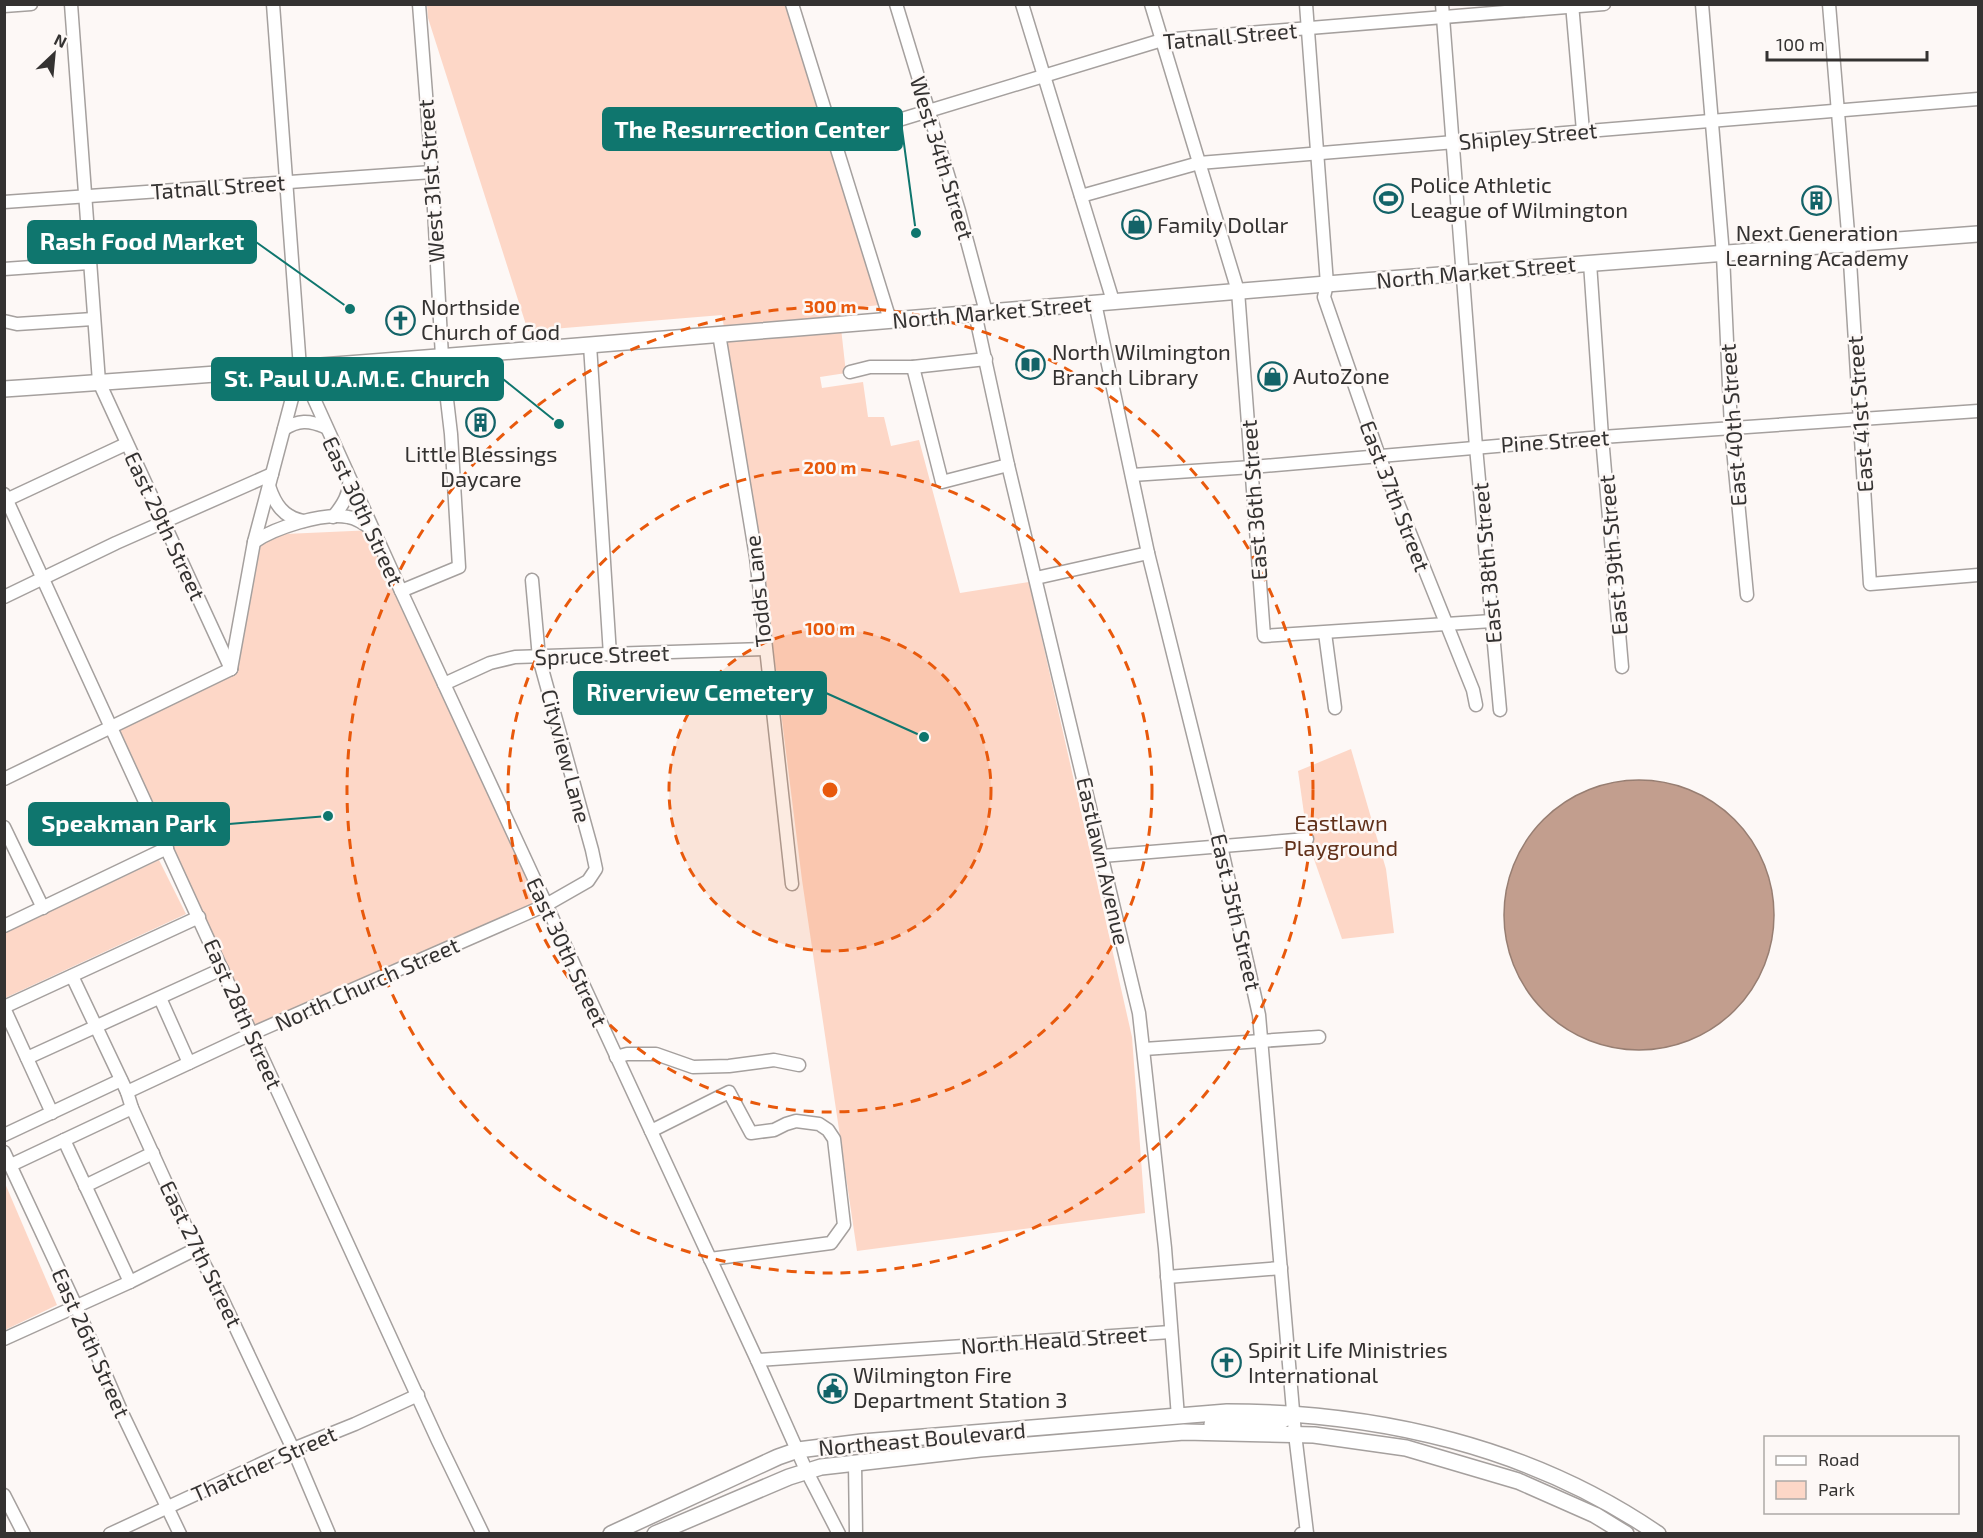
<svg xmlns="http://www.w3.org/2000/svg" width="1983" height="1538" font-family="'Exo 2',sans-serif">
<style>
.green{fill:#fdd7c7}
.water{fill:#c29e8e;stroke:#977e72;stroke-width:1.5}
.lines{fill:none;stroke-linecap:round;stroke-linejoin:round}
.minor-casing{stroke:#a5a09e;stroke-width:15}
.major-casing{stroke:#a5a09e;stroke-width:18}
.minor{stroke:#fff;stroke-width:12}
.major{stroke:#fff;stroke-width:15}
.ring{fill:none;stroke:#e8590c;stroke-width:3;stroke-dasharray:10 8}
.labels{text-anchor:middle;stroke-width:5;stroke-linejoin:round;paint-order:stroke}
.street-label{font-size:22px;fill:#343231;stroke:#fdf8f6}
.poi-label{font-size:22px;fill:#343231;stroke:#fdf8f6;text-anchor:start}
.park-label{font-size:22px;fill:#603019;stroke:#fdf8f6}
.centre{fill:#e8590c;stroke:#fdf8f6;stroke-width:3}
.ring-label{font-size:18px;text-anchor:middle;font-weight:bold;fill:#e8590c;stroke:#fdf8f6;stroke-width:5;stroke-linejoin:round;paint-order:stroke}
.leader{fill:none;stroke:#0f766e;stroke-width:2}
.callout-dot{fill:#0f766e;stroke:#fdf8f6;stroke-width:2}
.callout{fill:#0f766e;stroke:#0f766e;stroke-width:2}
.callout-label{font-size:24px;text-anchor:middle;font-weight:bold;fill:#fff}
</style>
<rect width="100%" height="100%" fill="#fdf8f6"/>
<g class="green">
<path d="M427 5H785L879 305 839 310 846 373 820 377 822 388 863 382 868 417H884L891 446 919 440 960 593 1029 582 1132 1037 1145 1213 857 1251 802 880 765 584 722 315 528 331 428 18Z"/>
<path d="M374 530 546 905 251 1034 111 727 231 669 263 535Z"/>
<path d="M1351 749 1386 869 1394 933 1342 939 1308 842 1298 771Z"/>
<path d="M159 860 186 914 5 998 4 932Z"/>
<path d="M4 1181 57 1305 5 1330H4Z"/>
</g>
<circle class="water" cx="1639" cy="915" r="135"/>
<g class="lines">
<defs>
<g id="minor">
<path d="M71 4 99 382 231 669"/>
<path d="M792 4 890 320"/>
<path d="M896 4 959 211 986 312"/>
<path d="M1022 4 1113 301"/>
<path d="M1151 4 1238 291 1264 636 1492 621"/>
<path d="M1306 4 1327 284 1324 297 1379 456 1473 690 1476 705"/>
<path d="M1442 4 1476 447 1500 710"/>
<path d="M1572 4 1583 131"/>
<path d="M1702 4 1723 255 1731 428 1747 595"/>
<path d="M1829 4 1849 245 1870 584 1978 575"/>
<path d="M4 6 31 4"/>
<path d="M833 140 1162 40 1604 4"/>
<path d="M1081 196 1199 163 1978 99"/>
<path d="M4 202 432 172"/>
<path d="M1590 263 1602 437 1622 667"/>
<path d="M4 269 89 263"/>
<path d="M1095 303 1148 553 1221 846 1259 1015 1295 1434 1307 1533 1301 1534"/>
<path d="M975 313 1008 465 1139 1013 1165 1248 1178 1417"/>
<path d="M4 321 17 324 93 319"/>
<path d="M719 334 756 557 792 884"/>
<path d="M590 345 610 655"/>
<path d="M913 367 942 482 1008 465"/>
<path d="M300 368 401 591 757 1360 806 1470 839 1534"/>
<path d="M850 372 870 367H913L986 359"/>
<path d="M284 429C298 420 309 420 325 427"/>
<path d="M1132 475 1252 467 1602 437 1978 411"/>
<path d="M269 486C275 504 283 517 303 521"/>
<path d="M4 494 438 1441 483 1534"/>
<path d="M4 501 126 444"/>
<path d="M333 517C342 506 351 493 349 478"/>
<path d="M254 542C274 528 323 512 348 517 357 518 365 524 373 530"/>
<path d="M1036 578 1148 553"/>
<path d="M401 591 459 567 451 434 442 357 432 172 419 4"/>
<path d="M4 597 116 543 272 474"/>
<path d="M1325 633 1335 708"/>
<path d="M231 669 254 542 300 368 273 4"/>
<path d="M444 684 490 663 515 657 764 649"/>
<path d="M4 779 231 669"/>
<path d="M4 827 43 908"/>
<path d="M1102 856 1307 839"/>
<path d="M4 926 167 848"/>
<path d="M72 976 127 1092 132 1108 196 1249 216 1286 293 1449 329 1534"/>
<path d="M160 998 189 1063"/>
<path d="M4 1007 199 917"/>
<path d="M4 1008 52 1113"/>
<path d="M1144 1049 1319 1037"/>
<path d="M616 1057 627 1054H656L693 1067 729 1066 774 1060 799 1065"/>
<path d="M27 1058 222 969"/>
<path d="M127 1092 251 1034 546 905 588 881 596 869 592 850 539 658 532 580"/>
<path d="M651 1131 729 1092 751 1133 774 1130 786 1124 796 1121 819 1124 828 1130 834 1139 844 1225 831 1243 710 1259"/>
<path d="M4 1135 121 1080"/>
<path d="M64 1140 130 1282"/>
<path d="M4 1152 76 1306 122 1413 180 1534"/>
<path d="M11 1165 132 1108"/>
<path d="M85 1186 153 1153"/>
<path d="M1167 1277 1281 1268"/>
<path d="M4 1339 130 1282 196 1249"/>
<path d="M757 1360 1171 1332"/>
<path d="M855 1463 856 1534"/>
<path d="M4 1495 24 1534"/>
<path d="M110 1534 293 1449 355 1424 418 1395"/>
</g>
<g id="major">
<path d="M4 389C458 358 911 318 1363 281 1568 264 1774 251 1978 234"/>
<path d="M1212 1424 1278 1423 1294 1413"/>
<path d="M611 1534 778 1457 798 1450 862 1442 1227 1412C1379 1412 1531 1447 1658 1534"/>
<path d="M655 1534 789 1477 821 1467 980 1449 1184 1432 1314 1435 1406 1448 1518 1481 1595 1515 1626 1534"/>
</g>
</defs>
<use href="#minor" class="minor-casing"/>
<use href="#major" class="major-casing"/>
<use href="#minor" class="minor"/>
<use href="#major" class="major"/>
</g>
<circle cx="830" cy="790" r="161" fill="#e8590c" fill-opacity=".12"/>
<g class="ring">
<circle cx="830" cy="790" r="161"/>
<circle cx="830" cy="790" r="322"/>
<circle cx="830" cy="790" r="483"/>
</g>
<defs>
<symbol id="stadium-ring" viewBox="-11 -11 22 22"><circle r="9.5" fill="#fdf8f6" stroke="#136368" stroke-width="1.5"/><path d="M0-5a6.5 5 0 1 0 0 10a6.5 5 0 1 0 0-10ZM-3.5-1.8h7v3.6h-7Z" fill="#136368"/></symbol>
<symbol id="building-ring" viewBox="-11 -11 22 22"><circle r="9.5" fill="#fdf8f6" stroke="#136368" stroke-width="1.5"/><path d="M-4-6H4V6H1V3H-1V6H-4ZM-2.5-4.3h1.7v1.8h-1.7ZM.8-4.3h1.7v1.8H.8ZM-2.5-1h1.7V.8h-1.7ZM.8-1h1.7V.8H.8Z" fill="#136368"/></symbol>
<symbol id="shop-ring" viewBox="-11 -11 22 22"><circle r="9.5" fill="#fdf8f6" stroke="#136368" stroke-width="1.5"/><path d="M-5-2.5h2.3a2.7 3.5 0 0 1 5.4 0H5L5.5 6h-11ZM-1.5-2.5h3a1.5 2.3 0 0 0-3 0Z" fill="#136368"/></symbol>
<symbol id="church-ring" viewBox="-11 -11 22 22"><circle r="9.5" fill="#fdf8f6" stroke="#136368" stroke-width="1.5"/><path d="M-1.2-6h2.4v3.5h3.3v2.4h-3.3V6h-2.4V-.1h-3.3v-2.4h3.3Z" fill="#136368"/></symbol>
<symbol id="library-ring" viewBox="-11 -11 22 22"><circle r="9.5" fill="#fdf8f6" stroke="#136368" stroke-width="1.5"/><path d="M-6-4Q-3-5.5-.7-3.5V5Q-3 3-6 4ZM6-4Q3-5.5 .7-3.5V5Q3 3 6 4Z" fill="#136368"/></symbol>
<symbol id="civic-ring" viewBox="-11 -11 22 22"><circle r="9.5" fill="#fdf8f6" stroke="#136368" stroke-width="1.5"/><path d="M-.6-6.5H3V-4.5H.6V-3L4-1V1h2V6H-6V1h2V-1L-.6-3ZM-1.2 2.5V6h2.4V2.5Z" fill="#136368"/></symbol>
</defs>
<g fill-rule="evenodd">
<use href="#stadium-ring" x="1372" y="182" width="33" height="33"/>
<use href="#building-ring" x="1800" y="184" width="33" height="33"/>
<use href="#shop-ring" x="1120" y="208" width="33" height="33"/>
<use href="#church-ring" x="384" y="304" width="33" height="33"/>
<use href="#library-ring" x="1014" y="348" width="33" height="33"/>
<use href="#shop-ring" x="1256" y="360" width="33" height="33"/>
<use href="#building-ring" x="464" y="406" width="33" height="33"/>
<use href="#church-ring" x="1210" y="1346" width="33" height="33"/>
<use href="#civic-ring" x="816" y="1372" width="33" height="33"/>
</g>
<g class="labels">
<g class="street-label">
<text transform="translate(1230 36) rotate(-5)" y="8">Tatnall Street</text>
<text transform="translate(1528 136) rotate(-5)" y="8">Shipley Street</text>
<text transform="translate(942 158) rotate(73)" y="8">West 34th Street</text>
<text transform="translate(431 181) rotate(-94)" y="8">West 31st Street</text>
<text transform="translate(218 187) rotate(-4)" y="8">Tatnall Street</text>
<text transform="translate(1476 272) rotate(-5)" y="8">North Market Street</text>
<text transform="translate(992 312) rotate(-5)" y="8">North Market Street</text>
<text transform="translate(1860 414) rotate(-94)" y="8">East 41st Street</text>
<text transform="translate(1733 425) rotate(-94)" y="8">East 40th Street</text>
<text transform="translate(1555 441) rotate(-4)" y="8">Pine Street</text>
<text transform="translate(1395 496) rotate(69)" y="8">East 37th Street</text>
<text transform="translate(1254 500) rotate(-94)" y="8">East 36th Street</text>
<text transform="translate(363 511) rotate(65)" y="8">East 30th Street</text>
<text transform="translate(165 526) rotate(65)" y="8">East 29th Street</text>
<text transform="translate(1613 555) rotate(-95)" y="8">East 39th Street</text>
<text transform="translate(1487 563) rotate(-95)" y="8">East 38th Street</text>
<text transform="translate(758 591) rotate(-96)" y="8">Todds Lane</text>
<text transform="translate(602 655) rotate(-2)" y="8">Spruce Street</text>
<text transform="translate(566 756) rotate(75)" y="8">Cityview Lane</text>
<text transform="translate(1103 861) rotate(77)" y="8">Eastlawn Avenue</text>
<text transform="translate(1236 912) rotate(77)" y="8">East 35th Street</text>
<text transform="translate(567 952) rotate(65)" y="8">East 30th Street</text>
<text transform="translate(367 984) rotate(-24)" y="8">North Church Street</text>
<text transform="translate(243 1014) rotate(66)" y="8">East 28th Street</text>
<text transform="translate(201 1254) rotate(64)" y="8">East 27th Street</text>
<text transform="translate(1054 1340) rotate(-4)" y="8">North Heald Street</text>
<text transform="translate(91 1343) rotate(66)" y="8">East 26th Street</text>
<text transform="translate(922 1439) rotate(-5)" y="8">Northeast Boulevard</text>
<text transform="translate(264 1464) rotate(-24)" y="8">Thatcher Street</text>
</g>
<g class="poi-label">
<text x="1410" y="193">Police Athletic<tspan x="1410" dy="25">League of Wilmington</tspan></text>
<text x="1157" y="233">Family Dollar</text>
<text x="1817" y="241" text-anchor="middle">Next Generation<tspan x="1817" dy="25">Learning Academy</tspan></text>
<text x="421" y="315">Northside<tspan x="421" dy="25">Church of God</tspan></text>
<text x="1052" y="360">North Wilmington<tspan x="1052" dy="25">Branch Library</tspan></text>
<text x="1293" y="384">AutoZone</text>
<text x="481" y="462" text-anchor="middle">Little Blessings<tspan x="481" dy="25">Daycare</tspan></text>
<text x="1248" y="1358">Spirit Life Ministries<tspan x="1248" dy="25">International</tspan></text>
<text x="853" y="1383">Wilmington Fire<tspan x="853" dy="25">Department Station 3</tspan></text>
</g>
<g class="park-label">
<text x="1341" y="831">Eastlawn<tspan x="1341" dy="25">Playground</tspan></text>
</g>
</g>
<circle cx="830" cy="790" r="9" class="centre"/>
<g class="ring-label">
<text x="830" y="313">300 m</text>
<text x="830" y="474">200 m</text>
<text x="830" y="635">100 m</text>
</g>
<path class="leader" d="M916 233L902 129M350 309L256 242M559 424L503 379M924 737L826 693M328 816L229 824"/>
<g class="callout-dot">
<circle cx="916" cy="233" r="6"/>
<circle cx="350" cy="309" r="6"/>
<circle cx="559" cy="424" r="6"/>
<circle cx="924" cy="737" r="6"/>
<circle cx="328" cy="816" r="6"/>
</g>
<g class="callout">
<rect x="603" y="108" width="299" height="42" rx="6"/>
<rect x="28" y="221" width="228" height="42" rx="6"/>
<rect x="212" y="358" width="291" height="42" rx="6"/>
<rect x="574" y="672" width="252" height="42" rx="6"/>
<rect x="29" y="803" width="200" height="42" rx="6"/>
</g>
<g class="callout-label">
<text x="752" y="138">The Resurrection Center</text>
<text x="142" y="250">Rash Food Market</text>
<text x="357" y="387">St. Paul U.A.M.E. Church</text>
<text x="700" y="701">Riverview Cemetery</text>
<text x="129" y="832">Speakman Park</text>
</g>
<rect width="1983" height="1538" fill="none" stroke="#343231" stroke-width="12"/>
<rect x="1764" y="1436" width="195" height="78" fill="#fdf8f6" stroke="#ada9a7" stroke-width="1.5"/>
<rect x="1776" y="1456" width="30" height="9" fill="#ffffff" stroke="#ada9a7" stroke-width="1.5"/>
<text x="1818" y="1466" font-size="18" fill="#343231">Road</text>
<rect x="1776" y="1481" width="30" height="18" fill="#fdd7c7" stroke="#ada9a7" stroke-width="1.5"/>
<text x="1818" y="1496" font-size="18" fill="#343231">Park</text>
<g transform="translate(54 54) rotate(26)" stroke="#fdf8f6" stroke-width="4.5" paint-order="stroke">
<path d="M0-4.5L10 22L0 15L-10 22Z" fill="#343231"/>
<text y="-9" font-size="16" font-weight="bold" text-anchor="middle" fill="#343231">N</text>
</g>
<path d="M1767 51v9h160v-9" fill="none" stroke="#343231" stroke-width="3"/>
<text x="1776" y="51" font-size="18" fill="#343231" stroke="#fdf8f6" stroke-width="4.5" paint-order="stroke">100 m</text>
</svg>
